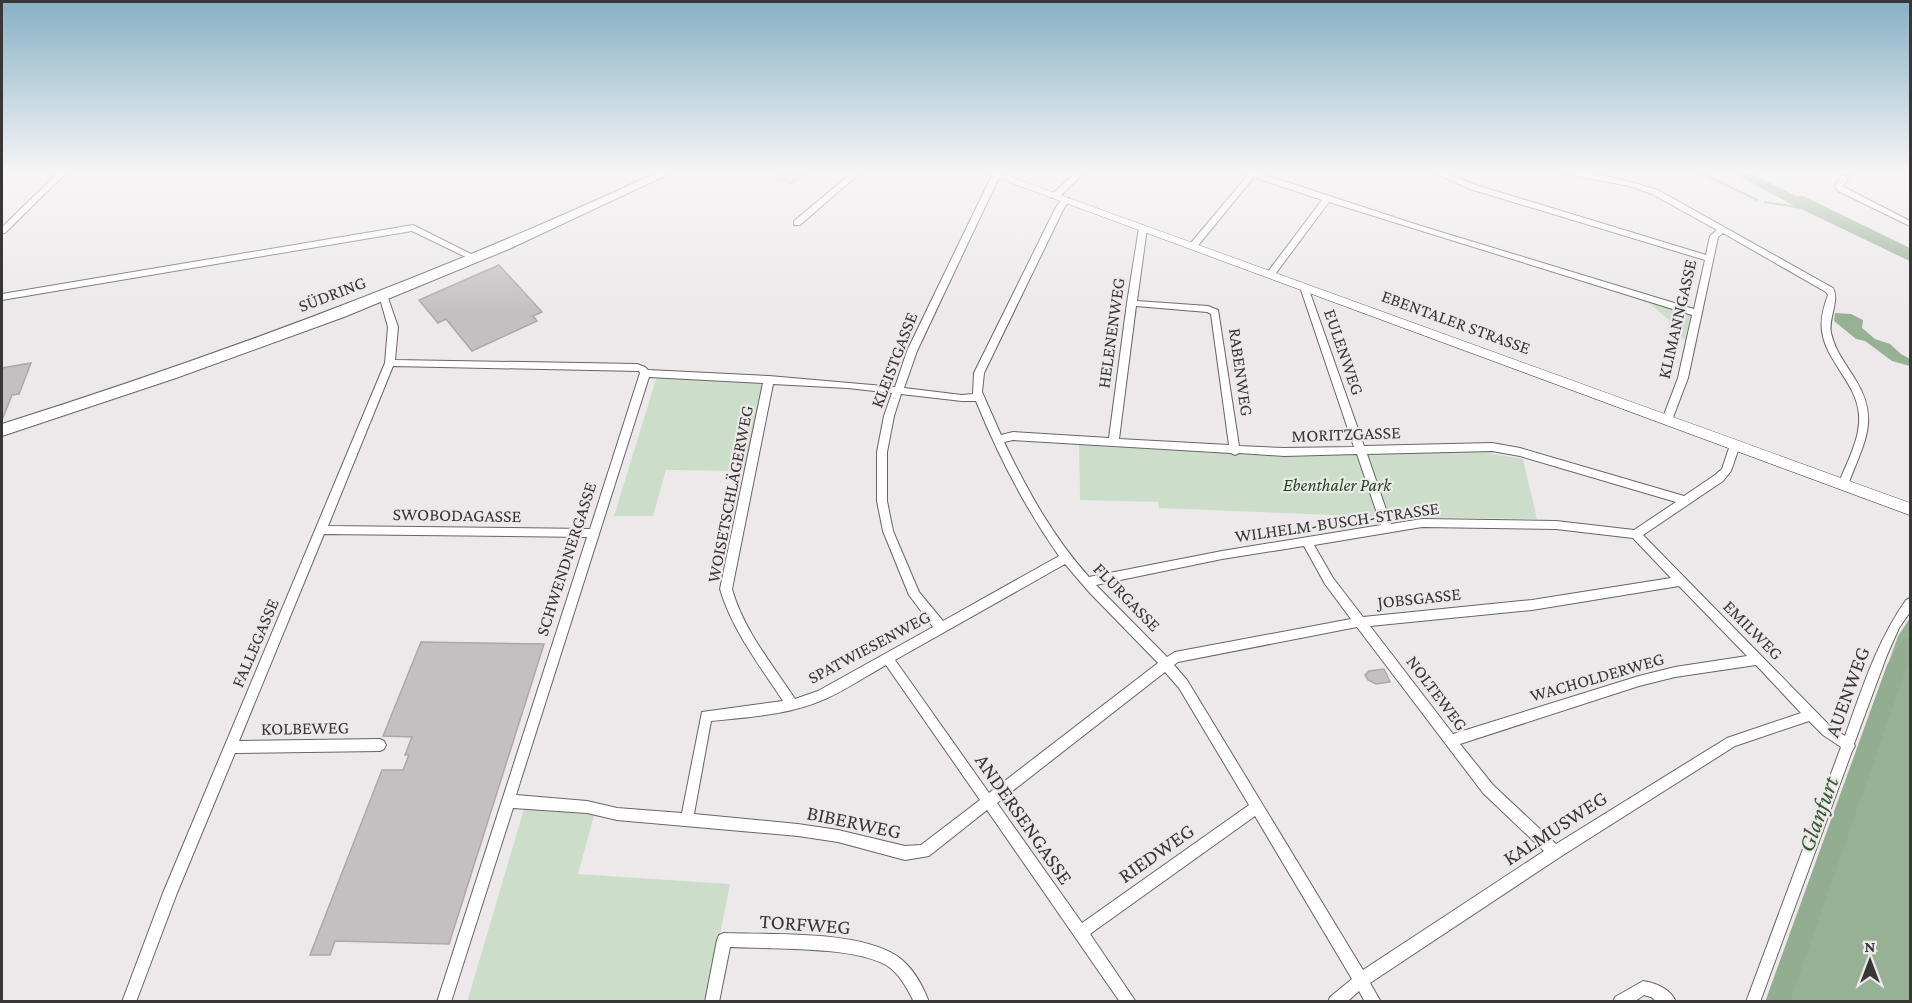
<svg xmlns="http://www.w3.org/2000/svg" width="1912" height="1003" font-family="'Crimson Pro',serif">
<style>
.green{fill:#ccdeca}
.forest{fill:#96b193}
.water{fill:#93ad90}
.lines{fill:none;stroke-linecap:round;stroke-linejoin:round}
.stream{stroke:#93ad90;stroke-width:2}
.river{fill:#93ad90;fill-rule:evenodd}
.building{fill:#c4c0c2;stroke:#aba7aa;stroke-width:1.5}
.street-casing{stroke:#686467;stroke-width:2}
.secondary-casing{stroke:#686467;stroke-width:1}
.primary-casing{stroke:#686467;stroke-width:2}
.street{fill:#fff;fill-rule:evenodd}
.secondary{fill:#fff;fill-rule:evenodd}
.primary{fill:#fff;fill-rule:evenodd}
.labels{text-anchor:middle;stroke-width:4.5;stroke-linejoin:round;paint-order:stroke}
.street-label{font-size:18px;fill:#383637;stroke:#ede9eb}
.park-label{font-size:18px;font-style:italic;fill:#22491f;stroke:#ede9eb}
.near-street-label{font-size:21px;fill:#383637;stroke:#ede9eb}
.near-water-label{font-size:24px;font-style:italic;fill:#345b30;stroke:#ede9eb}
</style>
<rect width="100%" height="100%" fill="#ede9eb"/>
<g class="green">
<path d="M1643 298 1691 312 1685 340 1668 326 1670 321Z"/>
<path d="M657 376 765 382 746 471 666 470 653 516H614Z"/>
<path d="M1079 444C1173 450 1265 457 1359 453L1381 517 1159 508 1158 502 1080 500Z"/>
<path d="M1482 452 1523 459 1537 519 1388 517 1365 453Z"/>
<path d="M524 809 595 812 578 874 730 884 707 1001 467 1002Z"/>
</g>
<g class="forest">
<path d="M1801 195 1910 248V261L1789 203Z"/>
<path d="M1835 313 1851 314 1863 320 1862 328 1875 339 1890 344 1901 354 1910 359V366L1892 361 1865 341 1856 339 1834 321Z"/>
<path d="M1910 618V1001H1769L1898 636Z"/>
</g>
<path class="water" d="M1731 172H1748L1910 253V261L1789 203Z"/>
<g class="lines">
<g class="stream">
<path d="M1699 172 1757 200"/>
<path d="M1765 202 1802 208"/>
</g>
<path class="river" d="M1910 637V662L1906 669 1790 1002H1765L1887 665 1903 640Z"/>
</g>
<g class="building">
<path d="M783 172H808L792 184 775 178Z"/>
<path d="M499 265 542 312 533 316 537 321 472 351 446 319 438 323 419 300Z"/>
<path d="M31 363 19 394 12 395 2 420V368Z"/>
<path d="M421 642 544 644 449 944 335 941 330 955H310L382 770H403L409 755H405L412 737 383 736Z"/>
<path d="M1384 669 1390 682 1376 684 1368 680 1365 675 1369 671Z"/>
</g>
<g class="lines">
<defs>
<g id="street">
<path d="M59 172H67L5 233H2V227Z"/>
<path d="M853 172H861L800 225H794V221Z"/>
<path d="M1077 172H1085L1058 198H1052V194Z"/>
<path d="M1242 172H1256L1418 225 1694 309 1705 260 1470 189 1432 172H1442L1476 185 1706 255 1710 236 1717 230 1652 194 1629 186 1565 174 1561 172C1588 169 1631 182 1658 190L1833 288C1840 301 1828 318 1831 333 1835 351 1846 364 1855 379 1881 420 1863 444 1848 485L1843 489 1838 485C1846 464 1861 438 1859 415 1857 383 1826 362 1822 331 1820 319 1824 306 1828 295L1826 292 1723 233 1718 237 1688 378 1672 420 1667 424 1662 420 1678 378 1692 315 1329 202 1273 277H1267V273L1322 200 1254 177 1196 248H1190V244L1248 175Z"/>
<path d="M1844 172H1850L1851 174 1843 186 1844 187 1910 221V226L1838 191 1835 186Z"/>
<path d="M993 173H999L1000 175 917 351 904 388 962 395 973 394 974 373 1056 207 1063 198H1069L1070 200 1064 208 984 373 982 392 1001 435 1013 432 1109 438 1127 303 1139 228 1143 225 1147 228 1137 301 1208 306 1218 310 1239 446 1284 448 1354 447 1300 287 1304 284 1308 287 1364 446 1492 443 1520 448 1684 496 1715 475 1722 469 1731 442H1739L1740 445 1731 471 1723 481 1643 535 1831 727 1845 736C1862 689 1877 641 1906 600L1910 598V612L1899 628 1887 655 1854 744 1855 746 1852 751 1760 1002H1746L1841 747 1823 735 1809 721 1735 746 1560 857 1370 983 1381 1002H1365L1359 991 1347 1002H1328L1330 997 1352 979 1255 816 1090 934 1136 1002H1120L987 810 929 856 905 860 838 842 798 836 617 820 587 813 513 808 451 1002H437L587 537 324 534 239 741 380 739 384 741 386 745 384 749 380 751 235 753 177 893 136 1002H122L163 893 385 363 388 327 379 295 380 293H386L387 295 398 327 395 360 637 364 645 367 648 370 769 376 895 387 907 351ZM1136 306 1207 312 1211 314 1229 445 1119 439ZM393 366 639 371 640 373 590 529 328 526ZM649 377 763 383 720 589C732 630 760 666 783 701L702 712 682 813 617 808 587 801 516 795ZM773 384 848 388 892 393 884 416 877 452V501L883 531 909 595 933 627 818 691 795 699C772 664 743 629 732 589ZM901 394 962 401H976C998 455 1025 508 1059 556L943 621 919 592 893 531 887 501V452L894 416ZM1013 440 1231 453 1235 455 1239 453 1284 456 1357 454 1381 525 1222 551 1089 577C1053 537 1027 490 1004 442ZM1492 451 1520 456 1676 502 1634 530 1556 521 1422 519 1391 524 1367 454ZM1422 527 1556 529 1633 538 1671 578 1532 600 1363 617 1333 578 1314 545ZM1304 546 1325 584 1351 619 1175 652 1167 657 1096 585 1222 559ZM1065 564 1089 592 1158 663 989 793 895 660ZM1679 586 1747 656 1675 667 1639 676 1453 734 1370 626 1532 610ZM1357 627 1483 793 1544 851 1363 970 1187 680 1174 665 1178 662ZM886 665 980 800 921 845 905 846 838 830 798 824 694 814 711 721C750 717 789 715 825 699 846 690 866 676 886 665ZM1756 665 1801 713 1727 738 1556 844 1493 785 1460 744 1639 686 1675 677ZM1165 672 1179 688 1249 805 1082 923 997 803Z"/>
<path d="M413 225 479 258 478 260H472L412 231 2 300V294Z"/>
<path d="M724 933C772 935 857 930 897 956 912 966 923 986 929 1002H914C907 988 899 973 886 965 853 946 769 949 730 947L719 1002H705L717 940 719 935Z"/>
<path d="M1643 981C1656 983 1671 989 1676 1002H1657L1651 997 1644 995 1634 1002H1613L1615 997Z"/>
</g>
<path id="secondary" d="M982 172H997L1910 503V515Z"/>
<path id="primary" d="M658 172H673L509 249 344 317 176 378 2 436V424C226 353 445 271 658 172Z"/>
</defs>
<use href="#street" class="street-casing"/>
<use href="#secondary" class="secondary-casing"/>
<use href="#primary" class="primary-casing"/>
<use href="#street" class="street"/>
<use href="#secondary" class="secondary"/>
<use href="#primary" class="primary"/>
</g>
<linearGradient id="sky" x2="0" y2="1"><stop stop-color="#86b1c5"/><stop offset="0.55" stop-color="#f7f5f6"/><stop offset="1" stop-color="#f7f5f6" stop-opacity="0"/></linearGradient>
<rect width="1912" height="312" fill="url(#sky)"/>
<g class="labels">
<g class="street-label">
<text transform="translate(332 294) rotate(-21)" y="6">SÜDRING</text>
<text transform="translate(1677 319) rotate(-77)" y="6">KLIMANNGASSE</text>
<text transform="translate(1456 322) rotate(20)" y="6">EBENTALER STRASSE</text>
<text transform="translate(1111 333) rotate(-82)" y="6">HELENENWEG</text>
<text transform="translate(1344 352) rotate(71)" y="6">EULENWEG</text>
<text transform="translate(894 360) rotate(-69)" y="6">KLEISTGASSE</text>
<text transform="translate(1241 372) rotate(82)" y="6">RABENWEG</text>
<text transform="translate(1346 434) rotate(-2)" y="6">MORITZGASSE</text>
<text transform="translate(730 494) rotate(-79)" y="6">WOISETSCHLÄGERWEG</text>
<text transform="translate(457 515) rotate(1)" y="6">SWOBODAGASSE</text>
<text transform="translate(1337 522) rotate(-8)" y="6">WILHELM-BUSCH-STRASSE</text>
<text transform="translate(566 559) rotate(-72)" y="6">SCHWENDNERGASSE</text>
<text transform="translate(1127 597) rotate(46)" y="6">FLURGASSE</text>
<text transform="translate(1419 598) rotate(-6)" y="6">JOBSGASSE</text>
<text transform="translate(1753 630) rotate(45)" y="6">EMILWEG</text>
<text transform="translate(255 643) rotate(-67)" y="6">FALLEGASSE</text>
<text transform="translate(869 647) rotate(-28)" y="6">SPATWIESENWEG</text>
<text transform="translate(1597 677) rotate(-16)" y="6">WACHOLDERWEG</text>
<text transform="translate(1437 693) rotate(53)" y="6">NOLTEWEG</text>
<text transform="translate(305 728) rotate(-1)" y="6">KOLBEWEG</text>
</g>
<g class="park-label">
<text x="1337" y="491">Ebenthaler Park</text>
</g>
<g class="near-street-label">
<text transform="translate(1847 692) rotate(-70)" y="7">AUENWEG</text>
<text transform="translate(1024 819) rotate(55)" y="7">ANDERSENGASSE</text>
<text transform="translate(854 822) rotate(12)" y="7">BIBERWEG</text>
<text transform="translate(1555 828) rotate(-33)" y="7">KALMUSWEG</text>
<text transform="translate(1156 853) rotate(-35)" y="7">RIEDWEG</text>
<text transform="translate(805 924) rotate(4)" y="7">TORFWEG</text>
</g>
<g class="near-water-label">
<text transform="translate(1818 814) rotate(-70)" y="8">Glanfurt</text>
</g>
</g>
<rect width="1912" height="1003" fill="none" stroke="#383637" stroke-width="6"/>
<g transform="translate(1870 961)" stroke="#ede9eb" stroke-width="4.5" paint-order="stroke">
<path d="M0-4.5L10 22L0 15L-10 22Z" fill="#383637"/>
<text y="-9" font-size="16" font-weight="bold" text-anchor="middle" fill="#383637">N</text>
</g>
</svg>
